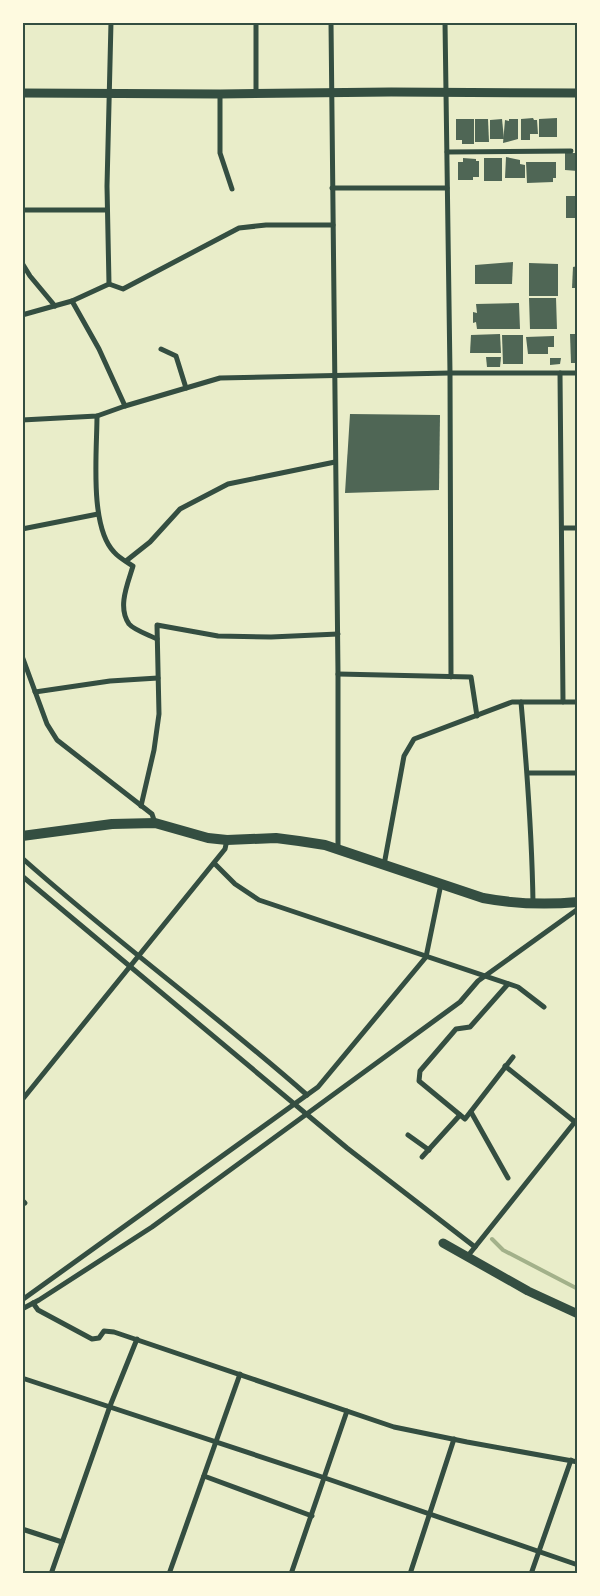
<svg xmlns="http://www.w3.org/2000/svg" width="600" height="1596" font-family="Overpass,sans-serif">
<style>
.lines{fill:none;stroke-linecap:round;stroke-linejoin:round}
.stream{stroke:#a3b18a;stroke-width:4}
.building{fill:#4f6655}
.minor{stroke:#344e41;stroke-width:5}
.tertiary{stroke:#344e41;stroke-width:9}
.secondary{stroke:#344e41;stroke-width:10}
.neatline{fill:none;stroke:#344e41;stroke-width:2}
</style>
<rect width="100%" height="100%" fill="#e9edc9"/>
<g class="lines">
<path class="stream" d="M492 1239 503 1250 578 1289"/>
</g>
<g class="building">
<path d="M533 118 534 120H537L538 134H530V140H521V119Z"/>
<path d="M557 118V137H539V119Z"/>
<path d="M456 119H474V144H462V140H456Z"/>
<path d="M475 119H488L489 142H475Z"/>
<path d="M502 119 504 139H490V120Z"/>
<path d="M509 119H518V139L503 143 505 120 509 121Z"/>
<path d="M565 153H578V171L565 170Z"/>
<path d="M506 157 520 160V164L525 165V178H505Z"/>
<path d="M463 158 476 159V161H479V177H473V180H458V162H463Z"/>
<rect x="484" y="158" width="18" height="23"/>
<path d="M526 162H556V178H553V182L527 183Z"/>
<rect x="566" y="196" width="12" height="22"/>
<path d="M513 262 512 284H475V265Z"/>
<path d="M529 263 558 264V296H529Z"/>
<path d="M578 266V288H572L573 267Z"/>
<path d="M529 298H556L557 329H530Z"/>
<path d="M519 303 520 329H477L476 322 473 323V312L477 313 476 304Z"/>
<path d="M500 334 501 353H470L471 335Z"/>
<path d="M570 334H578V363H571Z"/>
<path d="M502 335H523V364H503Z"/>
<path d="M554 336V347H548V354H528L526 337Z"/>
<path d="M486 357H501L500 367H487Z"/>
<path d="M550 358H561L560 364 550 365Z"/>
<path d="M350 414 440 415 439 490 345 493Z"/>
</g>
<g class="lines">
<g class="minor">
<path d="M256 22V93"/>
<path d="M331 22 338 674V849"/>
<path d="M445 22 450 373 451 677"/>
<path d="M220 94V153L232 189"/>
<path d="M447 152 571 151"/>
<path d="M332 188H447"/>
<path d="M22 210H107"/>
<path d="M22 263 30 276 55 306"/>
<path d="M109 284 123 289 239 228 266 225H333"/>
<path d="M72 301 99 349 125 406"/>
<path d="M22 315 72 301 109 284 107 186 111 22"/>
<path d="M161 349 176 356 186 388"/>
<path d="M560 373 563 702"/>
<path d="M97 416C97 451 89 526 114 552 119 558 127 562 133 566 128 583 117 607 129 624 134 630 149 635 157 639"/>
<path d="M22 420 97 416 125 406 220 378 450 373H578"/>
<path d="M562 528H578"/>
<path d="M22 529 98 514"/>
<path d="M126 561 150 542 180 509 228 484 335 462"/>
<path d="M22 656 47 724 57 740 152 814 155 823"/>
<path d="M338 674 471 677 477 716"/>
<path d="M35 692 110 681 158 678"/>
<path d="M521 702C527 769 532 835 533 903"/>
<path d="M528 773H578"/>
<path d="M141 806 154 750 159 714 157 625 218 636 271 637 338 634"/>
<path d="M22 858C114 940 214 1013 307 1095"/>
<path d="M214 863 235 884 259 900 518 987 544 1007"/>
<path d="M384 865 404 756 414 739 512 702H578"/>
<path d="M22 876 347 1148 475 1247"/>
<path d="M508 984 470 1027 456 1029 420 1071 419 1081 465 1119 513 1057"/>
<path d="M505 1066 575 1122"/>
<path d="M22 1100 225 849 227 840"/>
<path d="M471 1112 508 1178"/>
<path d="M408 1135 429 1150"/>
<path d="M422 1157 460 1115"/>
<path d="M22 1200 25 1203"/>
<path d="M467 1257 578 1118"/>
<path d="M22 1300 318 1087 426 957 441 884"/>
<path d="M33 1303 38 1310 92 1339 99 1338 104 1331 114 1332 394 1427 467 1442 578 1462"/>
<path d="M22 1309 39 1300 152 1227 460 1002 478 981 578 909"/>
<path d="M22 1378 325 1478 578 1565"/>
<path d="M204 1476 312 1516"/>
<path d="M22 1529 62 1542"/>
<path d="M51 1574 110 1406 137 1339"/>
<path d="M169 1574 240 1374"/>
<path d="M291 1574 347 1411"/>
<path d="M410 1574 454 1439"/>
<path d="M531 1574 571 1460"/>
</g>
<g class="tertiary">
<path d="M22 93 220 94 391 92 578 93"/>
<path d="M443 1243 528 1291 578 1314"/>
</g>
<path class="secondary" d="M22 836 112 824 155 823 208 838 227 840 276 838 299 841 325 845 483 898C515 904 545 905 578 902"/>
</g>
<rect width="600" height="1596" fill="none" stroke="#fefae0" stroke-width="48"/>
<rect x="24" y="24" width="552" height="1548" class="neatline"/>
</svg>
